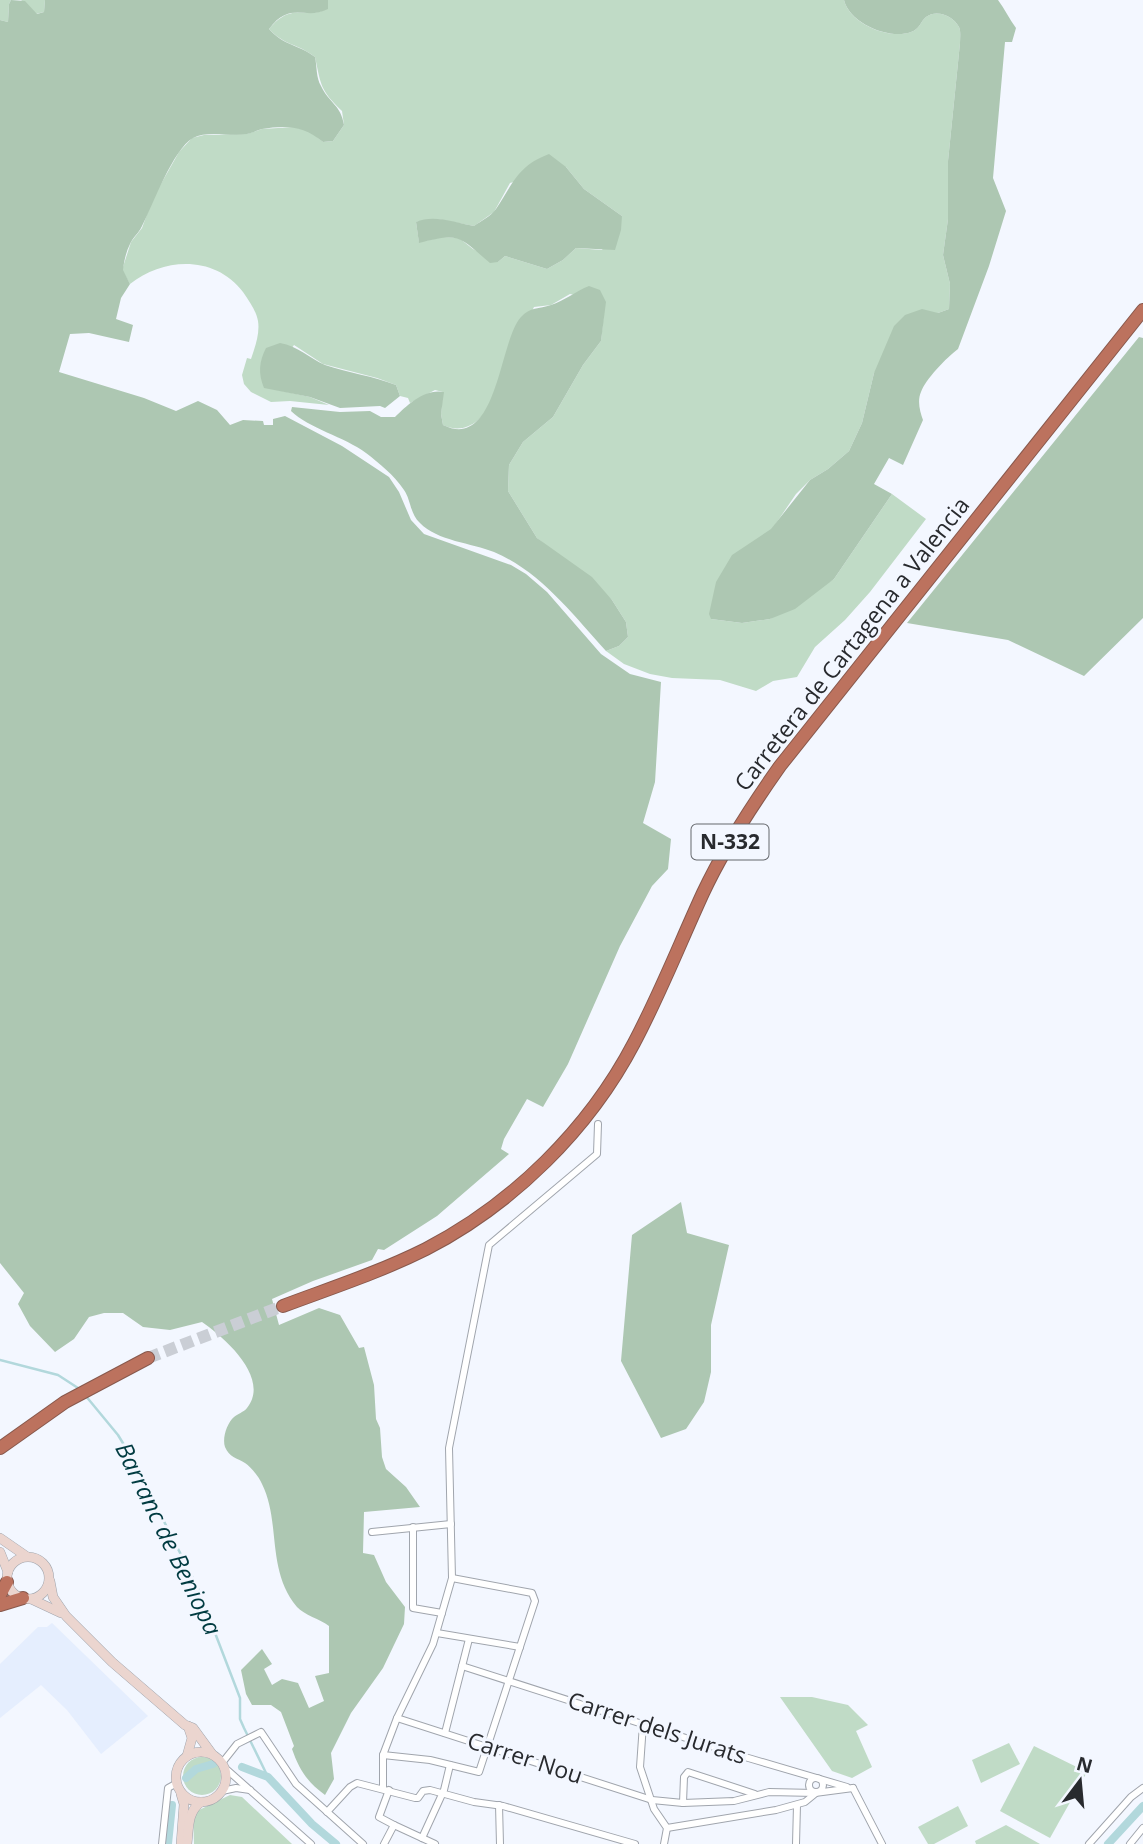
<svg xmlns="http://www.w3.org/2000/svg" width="1143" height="1844" font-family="'Open Sans',sans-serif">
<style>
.built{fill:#e5eefe}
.green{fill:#c0dbc6;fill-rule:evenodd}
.forest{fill:#adc7b2}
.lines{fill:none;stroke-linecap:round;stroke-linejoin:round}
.stream{stroke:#b2d8dc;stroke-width:2.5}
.canal{stroke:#b2d8dc;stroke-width:8}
.highway-tunnel{stroke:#caced5;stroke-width:12;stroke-dasharray:12 6;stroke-linecap:butt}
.street-casing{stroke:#a0a5ad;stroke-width:8}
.secondary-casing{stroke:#a0a5ad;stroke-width:10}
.highway-casing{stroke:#88594d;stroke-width:14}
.street{stroke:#fff;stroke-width:6}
.secondary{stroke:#ebd5cf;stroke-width:9}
.highway{stroke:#bc725e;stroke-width:12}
.labels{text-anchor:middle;stroke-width:6;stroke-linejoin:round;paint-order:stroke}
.shield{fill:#f3f7ff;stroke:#65686d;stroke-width:2}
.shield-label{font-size:21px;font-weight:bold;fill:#282a2e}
.street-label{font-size:23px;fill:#282a2e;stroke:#f3f7ff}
.water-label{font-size:24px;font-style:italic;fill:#003b41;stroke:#f3f7ff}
</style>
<rect width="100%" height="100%" fill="#f3f7ff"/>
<path class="built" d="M52 1623 148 1716 101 1754 67 1710 41 1685 0 1718V1664L38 1627H47Z"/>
<g class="green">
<path d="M0 0H11L9 4 8 22 0 20Z"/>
<path d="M21 0H45L44 12 36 14Z"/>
<path d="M328 0H844C850 24 889 40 911 32 920 29 920 22 926 17 937 9 953 16 959 27 961 31 960 38 960 43L948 161V219L943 255 950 284 949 309 938 313 874 373 862 423 849 451 828 469 810 480 796 494 711 619 742 623 770 619 834 579 892 494 926 519 870 592 845 620 815 647 797 677 773 681 756 691 720 680 672 678 650 674 624 664 606 651 619 646 628 637 626 622 612 600 537 538 508 491 509 465 523 442 553 417 583 365 601 341 605 302 570 294 551 305 534 307C522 332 509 356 498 381 493 395 490 410 478 420 468 429 455 431 443 425L441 414 443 392 435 390 410 403 408 398 400 396 396 385 377 378 323 364 294 345 264 387 310 397 329 405 290 401 271 402 251 392 244 384 242 375 247 358 251 359C255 347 260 334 258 321 256 310 249 301 243 292 215 255 164 257 130 284L122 270 131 242 142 228 153 198 179 152 192 138 204 135 247 134 262 129 294 127 310 131 323 142 333 141 344 125 342 111C320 90 321 85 315 57 297 43 285 46 269 29 293 0 306 21 328 8ZM566 167 584 189 622 216 602 250 576 248 563 260 547 269 505 256 498 262 473 249 459 238 443 237 419 242 416 222 437 219 474 226 494 212 510 183Z"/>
<path d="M780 1697H812L848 1705 868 1725 856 1731 872 1767 852 1778 832 1771Z"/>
<path d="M1009 1743 1020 1764 981 1783 972 1760Z"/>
<path d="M1034 1746 1087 1772 1050 1838 1000 1811Z"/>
<circle cx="202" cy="1776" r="19"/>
<path d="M230 1795 242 1797 292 1844H194L193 1813Z"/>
<path d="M958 1806 968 1826 934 1844H928L918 1827Z"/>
<path d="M1006 1825 1040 1844H976L975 1841Z"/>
</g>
<g class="forest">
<path d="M11 0 25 1 37 14 44 12 45 0H328V9C305 21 291 0 269 29 284 46 298 44 315 57 317 66 316 78 321 86 329 103 341 105 344 125L333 141 323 142C304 126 286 125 262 129 257 130 252 133 247 134 230 137 208 130 193 138 173 149 153 205 142 226 139 233 133 237 130 244 126 252 124 261 123 270L130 284 121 298 116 319 133 325 129 342 89 333 70 334 59 372 144 398 176 411 198 401 217 410 230 425 243 420 263 421 264 425H273V419L285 416 342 446 389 477 399 492 411 520 424 534 511 565 526 574 547 592 601 654 630 674 661 682 655 782 643 823 671 839 668 869 652 886 620 946 568 1064 543 1107 527 1099 504 1139 501 1149 509 1154 437 1216 384 1250 378 1249 372 1260 313 1281 272 1299 279 1325 319 1308 340 1315 359 1348 364 1347 374 1385 376 1419 380 1428 382 1457 386 1469 406 1487 420 1507 364 1512 363 1553 374 1555 386 1582 405 1607 404 1624 383 1668 351 1713 331 1753 334 1779 325 1795C307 1782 299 1769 292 1749L294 1746 281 1712 271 1705H252L246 1694 241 1670 262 1649 272 1664 264 1669 272 1685 282 1679 298 1683 309 1708 324 1701 315 1676 329 1673V1626C320 1619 304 1615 297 1607 266 1570 281 1522 262 1484 259 1477 251 1467 245 1463 237 1458 229 1457 225 1447 222 1438 227 1423 234 1417 237 1414 244 1412 247 1408 271 1378 224 1337 202 1322L170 1330 143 1327 123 1313H104L89 1317 74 1339 55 1352 30 1326 18 1304 24 1293 0 1263V20L8 22 9 4Z"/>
<path d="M844 0H998C1005 9 1009 19 1016 28L1012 42H1005L993 178 1006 211 989 266 958 349C947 357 925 380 921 392 917 401 920 412 923 420L903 465 889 458 874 484 892 494 834 579 795 609 770 619 742 623 711 619 709 614 716 582 732 555 771 529 810 480 828 469 849 451 862 423 874 373 894 326 905 315 922 309 938 313 949 309 950 284 943 255 948 219V161L960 43C960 38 961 31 959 27 953 16 937 9 926 17 920 22 920 29 911 32 890 40 850 24 844 0Z"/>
<path d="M549 154 566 167 584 189 622 216 621 230 615 250 576 248 563 260 547 269 505 256 498 262 490 263C459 237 461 232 419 243L416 222C434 214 456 223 474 226 481 221 491 216 496 209 513 184 517 166 549 154Z"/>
<path d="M589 286 600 290 606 302 601 341 583 365 553 417 523 442 509 465 508 491 537 538 592 577 612 600 626 622 628 637 619 646 606 651C573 615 541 572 494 552 472 543 437 541 420 523 410 514 411 500 404 490 394 475 379 463 366 453 345 437 308 428 291 411L292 407 340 412 370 411 381 417H395C407 405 425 388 444 392L441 414 443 425C498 452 499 340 521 317 530 307 539 309 551 305 564 301 576 291 589 286Z"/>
<path d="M1139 337 1143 338V618L1084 676 1008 640 907 623Z"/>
<path d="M280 343C298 346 309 358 325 365 349 373 373 376 396 385L400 396 385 408 380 406 340 408 310 397 264 388C258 373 259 362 266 348Z"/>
<path d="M681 1202 687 1233 729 1245 711 1325V1372L704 1402 686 1429 661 1438 621 1361 632 1235Z"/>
</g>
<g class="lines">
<g class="stream">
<path d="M0 1360 58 1375 78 1388"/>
<path d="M85 1395 118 1435 129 1453 197 1586 240 1698V1719L244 1728 268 1777"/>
</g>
<g class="canal">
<path d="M242 1767 268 1777 312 1824 336 1844"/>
<path d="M186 1778 196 1769 213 1764"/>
<path d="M168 1844 172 1805"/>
<path d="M1108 1844 1143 1806"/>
</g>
<path class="highway-tunnel" d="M148 1358 283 1306"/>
<defs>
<g id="street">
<path d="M413 1527V1608L442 1613"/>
<path d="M372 1532 451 1524"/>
<path d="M437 1633 520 1647"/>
<path d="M462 1666 745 1757 847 1787"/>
<path d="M397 1718 652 1800 683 1803 734 1801 769 1792 815 1793 853 1788"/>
<path d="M643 1724 640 1767 654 1809 667 1828 664 1844"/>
<path d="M445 1733 469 1639"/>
<path d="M383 1755 430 1760 479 1772 535 1601 532 1593 452 1578"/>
<path d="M222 1763 237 1744 261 1732 296 1784 363 1844"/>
<path d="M225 1768 311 1844"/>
<circle cx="816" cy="1785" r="7"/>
<path d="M383 1788V1755L397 1718 433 1644 452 1578 449 1448 489 1245 597 1154 598 1124"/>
<path d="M853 1788 882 1844"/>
<path d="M389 1790 379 1817 394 1825"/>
<path d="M222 1791 236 1788 250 1790"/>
<path d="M683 1803 684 1777 688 1772 755 1794"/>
<path d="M499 1805 500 1844"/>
<path d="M327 1812 350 1787 357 1783 415 1798H418L423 1791 430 1790 474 1802 503 1806 635 1844"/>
<path d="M667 1828 776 1810 805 1802 816 1793"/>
<path d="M422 1838 444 1790 450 1765"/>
<path d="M162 1844 168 1788 177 1783"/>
<path d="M384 1844 394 1825 435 1844"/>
<path d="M796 1844 797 1805"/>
<path d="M1089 1844 1131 1797 1143 1788"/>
<path d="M1130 1844 1143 1828"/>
</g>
<g id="secondary">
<path d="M0 1538 26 1556"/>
<path d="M0 1552 8 1572"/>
<circle cx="28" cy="1578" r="21"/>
<path d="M50 1581 53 1597 66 1616 112 1662 185 1725 193 1728 212 1754"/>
<path d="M31 1599 61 1613"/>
<circle cx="201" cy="1777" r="25"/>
<path d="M187 1756 192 1738 188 1726"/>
<path d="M181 1844 184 1804 181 1794"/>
<path d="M187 1844C189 1828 187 1812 201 1802"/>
</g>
<g id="highway">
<path d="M283 1306C331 1288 380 1272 426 1249 513 1204 589 1129 634 1043 660 994 680 943 703 893 724 848 751 807 780 766L1143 310"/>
<path d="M0 1448 65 1402 148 1358"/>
<path d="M0 1595 7 1582"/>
<path d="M0 1605 23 1598"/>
</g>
</defs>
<use href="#street" class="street-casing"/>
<use href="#secondary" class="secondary-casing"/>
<use href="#highway" class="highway-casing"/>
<use href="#street" class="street"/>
<use href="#secondary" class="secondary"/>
<use href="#highway" class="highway"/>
</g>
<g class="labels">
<rect class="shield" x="691.5" y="824.5" width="77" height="35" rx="5"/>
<g class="shield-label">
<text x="730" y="849">N-332</text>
</g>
<g class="street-label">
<text transform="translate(852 644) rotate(-52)" y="8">Carretera de Cartagena a Valencia</text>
<text transform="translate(657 1728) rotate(18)" y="8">Carrer dels Jurats</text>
<text transform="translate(525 1758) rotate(18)" y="8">Carrer Nou</text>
</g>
<g class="water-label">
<text transform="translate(168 1539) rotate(64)" y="8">Barranc de Beniopa</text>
</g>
</g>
<g transform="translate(1080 1781) rotate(16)" stroke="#f3f7ff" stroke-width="5" paint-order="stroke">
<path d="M0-5L12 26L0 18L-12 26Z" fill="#282a2e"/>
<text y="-10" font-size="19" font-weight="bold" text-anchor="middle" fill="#282a2e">N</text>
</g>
</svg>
